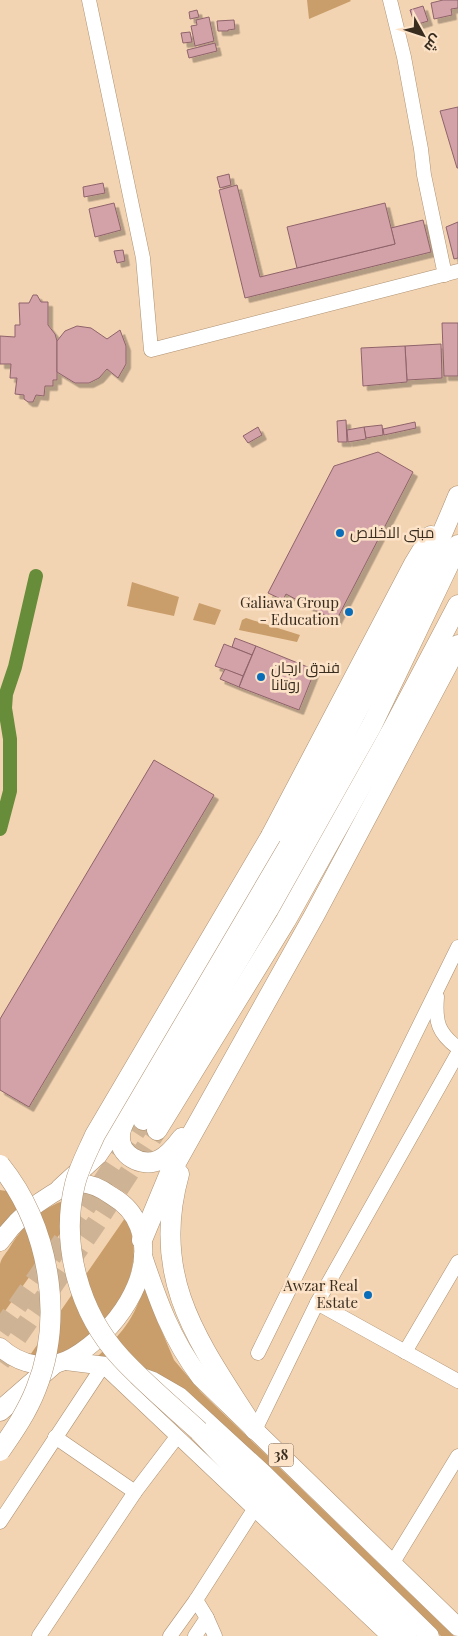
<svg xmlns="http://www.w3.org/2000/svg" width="458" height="1636" font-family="'Playfair Display',Cairo,serif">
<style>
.green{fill:#ca9e6b}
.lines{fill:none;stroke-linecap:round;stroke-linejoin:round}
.canal{stroke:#678d3a;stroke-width:14}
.building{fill:#d2a2a8;stroke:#8f636a;filter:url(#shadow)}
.highway-tunnel{stroke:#ceb395;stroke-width:20;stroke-dasharray:20 10;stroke-linecap:butt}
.minor-casing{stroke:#ad9070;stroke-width:15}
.major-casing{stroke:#ad9070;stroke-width:19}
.highway-casing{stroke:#ad9070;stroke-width:21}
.minor{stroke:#fff;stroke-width:14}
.major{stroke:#fff;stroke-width:18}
.highway{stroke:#fff;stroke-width:20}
.highway-bridge-casing{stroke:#ad9070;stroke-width:21;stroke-linecap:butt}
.highway-bridge{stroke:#fff;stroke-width:20}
.poi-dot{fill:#096db9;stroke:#fce2c7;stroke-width:2}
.labels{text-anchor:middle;stroke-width:5;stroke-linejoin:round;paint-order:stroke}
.shield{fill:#fce2c7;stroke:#746352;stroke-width:1}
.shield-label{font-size:14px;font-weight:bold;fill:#392d20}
.poi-label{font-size:15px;fill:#392d20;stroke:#fce2c7;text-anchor:start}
</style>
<defs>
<filter id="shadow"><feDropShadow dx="4.5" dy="4.5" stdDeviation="0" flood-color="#0004"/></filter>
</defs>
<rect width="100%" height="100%" fill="#f3d4b2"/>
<g class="green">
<path d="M307 0H350L351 1 309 19Z"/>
<path d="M132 582 179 597 174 616 127 606Z"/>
<path d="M199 603 221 610 215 625 193 620Z"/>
<path d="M246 618 300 635 297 642 239 630 242 620Z"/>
<path d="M0 1190 31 1195 0 1227Z"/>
<path d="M87 1196 0 1318C0 1301 0 1281 0 1264 1 1258 7 1252 10 1247 27 1219 53 1198 87 1196Z"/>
<path d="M125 1218C150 1262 117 1316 81 1343 75 1347 68 1354 62 1356 52 1360 38 1358 28 1358Z"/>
<path d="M145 1284 152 1308 174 1360 201 1392 454 1636H441L189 1394C155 1369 134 1368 93 1361 121 1334 134 1321 145 1284Z"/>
</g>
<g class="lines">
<path class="canal" d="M0 829 10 791V739L5 708 6 694 15 667 36 576"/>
</g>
<g class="building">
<path d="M443 0H458V8L451 9 452 15 434 19 431 3Z"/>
<path d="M423 6 428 21 415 25 410 10Z"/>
<path d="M197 10 199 17 190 19 189 12Z"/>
<path d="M209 17 214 41 195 46 191 26 197 25 196 20Z"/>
<path d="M234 20 235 29 228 30V31H218L217 21Z"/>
<path d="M190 32 192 42 183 43 181 33Z"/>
<path d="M215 43 217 51 189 58 187 50Z"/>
<path d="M458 107V168H457L440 111Z"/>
<path d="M229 174 231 185 220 188 217 177Z"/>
<path d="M103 183 105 193 84 197 83 187Z"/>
<path d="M237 185 260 277 395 244 391 228 423 220 431 252 245 298 219 190Z"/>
<path d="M114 203 121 230 95 237 89 209Z"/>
<path d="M385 203 395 244 297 268 287 227Z"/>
<path d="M458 222V258L454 259 446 227Z"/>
<path d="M123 250 125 261 117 263 114 251Z"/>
<path d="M33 295H37L41 302H48V325L55 334 57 341V380H53V386H45L44 396 36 395 33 402H28L24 399V395L15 394 17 378H10L11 364H0V336L15 337V325H20L19 303H29Z"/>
<path d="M442 323H458V376H444Z"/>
<path d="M77 326 91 328 107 339 120 330 126 346V364L118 378 107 369 99 378 89 383H75L57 372V341L65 331Z"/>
<path d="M441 344 442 378 407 380 405 346Z"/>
<path d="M405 346 407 382 363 386 361 348Z"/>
<path d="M346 420 347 442H338L337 421Z"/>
<path d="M415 422 416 428 384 435 383 429Z"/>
<path d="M382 425 383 435 366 438 364 427Z"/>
<path d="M258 427 262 435 248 443 243 436Z"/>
<path d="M364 427 366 439 348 442 347 430Z"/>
<path d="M378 452 413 472 336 621 286 594 283 600 268 593 334 466Z"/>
<path d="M235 638 256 646 252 655 232 647Z"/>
<path d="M224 644 252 655 243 676 215 666Z"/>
<path d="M256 646 315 670 299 710 239 687Z"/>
<path d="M225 669 243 676 239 687 220 679Z"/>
<path d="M154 760 214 795 29 1107 0 1090V1019Z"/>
</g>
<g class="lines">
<g class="highway-tunnel">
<path d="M0 1331 80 1216 143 1120"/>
<path d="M0 1362 95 1225 157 1130"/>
</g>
<defs>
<g id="minor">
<path d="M89 0 143 258 151 350 458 271"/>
<path d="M390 0 404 57 421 149 424 175 445 275"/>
<path d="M437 997C435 1022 438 1033 458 1048"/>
<path d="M317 1303 458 1381"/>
<path d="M405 1352 458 1262"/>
<path d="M258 1353 458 947"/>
<path d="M255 1430 317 1303 458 1053"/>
<path d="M55 1437 135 1492"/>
<path d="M0 1522 103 1366 388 1636"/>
<path d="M392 1564 458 1456"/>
<path d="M196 1600 207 1618 215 1636"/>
<path d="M39 1636 135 1492 176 1438"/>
<path d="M170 1636 196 1600 253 1511"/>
<path d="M195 1636 207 1618"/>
</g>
<g id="major">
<path d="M0 1242C15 1221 30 1207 52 1194 59 1190 66 1185 73 1184 87 1181 101 1188 112 1196 124 1203 134 1213 139 1227 157 1277 114 1333 73 1357 48 1371 21 1366 0 1347"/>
<path d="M143 1256C158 1301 171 1338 200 1377L458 1627"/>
<path d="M66 1361 114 1367 153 1381 179 1396 264 1474 430 1636"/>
</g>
<g id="highway">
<path d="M271 836 414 564 431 536"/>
<path d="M125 1120C123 1124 120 1130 120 1135 118 1155 142 1168 159 1160 168 1156 176 1146 182 1138"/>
<path d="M143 1120 268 910 372 725 458 545"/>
<path d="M157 1130 286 920 390 734 458 605"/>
<path d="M179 1174C149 1281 201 1345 255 1430"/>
<path d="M60 1189 97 1155 129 1108C246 909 370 711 458 496"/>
<path d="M142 1240 169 1175 315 914 458 645"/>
<path d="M0 1411 54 1364"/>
<path d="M199 1431 257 1492 407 1636"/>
</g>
</defs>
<use href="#minor" class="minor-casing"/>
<use href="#major" class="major-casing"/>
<use href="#highway" class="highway-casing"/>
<use href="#minor" class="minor"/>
<use href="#major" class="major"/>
<use href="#highway" class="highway"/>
<defs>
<g id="highway-bridge">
<path d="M0 1165C49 1226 65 1316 36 1389 27 1412 14 1431 0 1451"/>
<path d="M199 1431C173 1407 145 1384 121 1358 79 1313 60 1244 75 1184 79 1167 88 1151 95 1135L271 836"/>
</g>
</defs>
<use href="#highway-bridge" class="highway-bridge-casing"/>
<use href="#highway-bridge" class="highway-bridge"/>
</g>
<g class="poi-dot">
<circle cx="340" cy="533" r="5"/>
<circle cx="349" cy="612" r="5"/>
<circle cx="261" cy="677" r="5"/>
<circle cx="368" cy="1295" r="5"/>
</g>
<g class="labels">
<rect class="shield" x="268.5" y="1443.5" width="25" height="23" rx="4"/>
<g class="shield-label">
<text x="281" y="1460">38</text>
</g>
<g class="poi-label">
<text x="350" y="538">مبنى الاخلاص</text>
<text x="339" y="608" text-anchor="end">Galiawa Group<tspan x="339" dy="17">- Education</tspan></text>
<text x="271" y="673">فندق ارجان<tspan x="271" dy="17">روتانا</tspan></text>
<text x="358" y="1291" text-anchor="end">Awzar Real<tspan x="358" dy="17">Estate</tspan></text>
</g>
</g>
<g transform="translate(423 35) rotate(130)" stroke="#fce2c7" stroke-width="4" paint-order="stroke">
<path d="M0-4L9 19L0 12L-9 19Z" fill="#392d20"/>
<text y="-8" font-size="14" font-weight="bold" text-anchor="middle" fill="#392d20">ش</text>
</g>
</svg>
